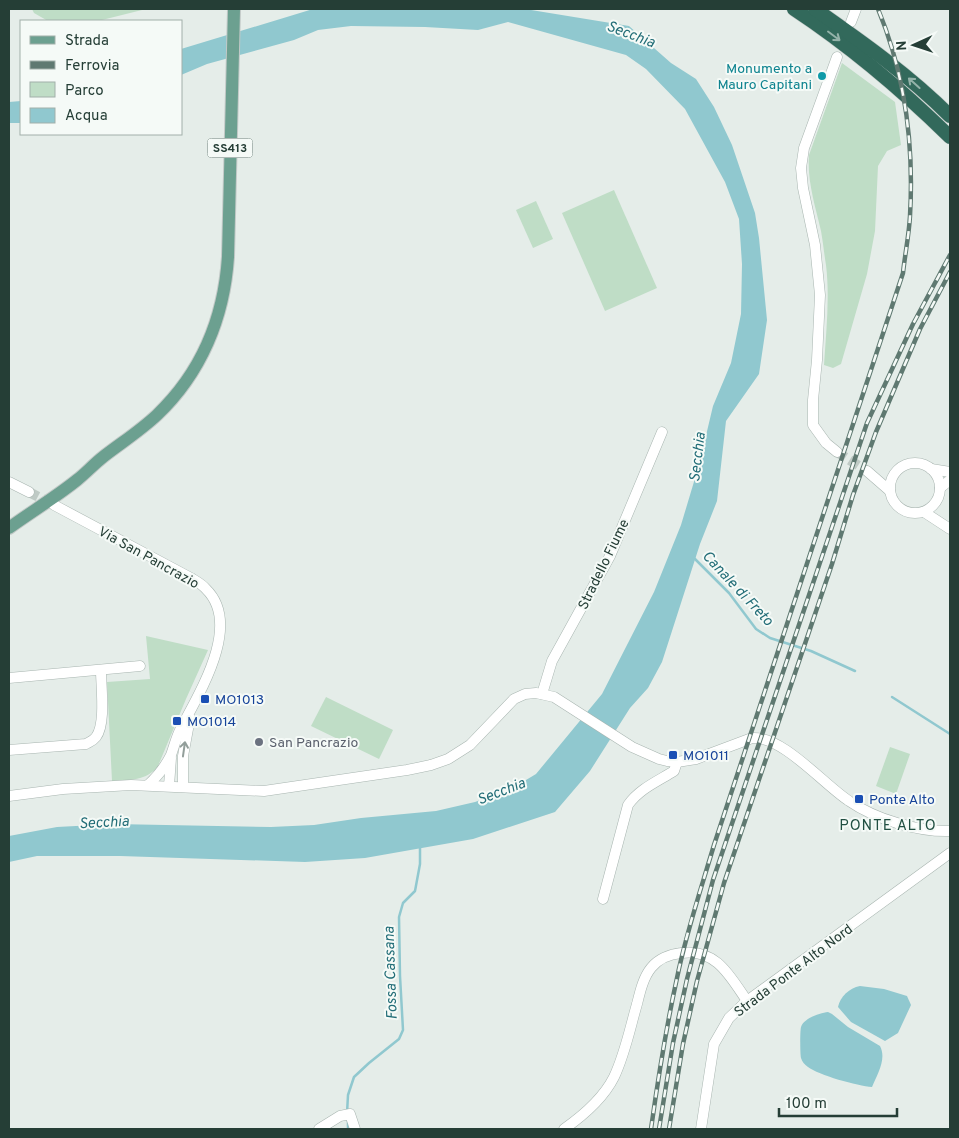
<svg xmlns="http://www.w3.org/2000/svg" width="959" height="1138" font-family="Overpass,sans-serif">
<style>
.green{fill:#bfddc6}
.water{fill:#90c8cf}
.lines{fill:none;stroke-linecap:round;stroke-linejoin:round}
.stream{stroke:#90c8cf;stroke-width:2.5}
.minor-tunnel{stroke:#bfcac5;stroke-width:10;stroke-dasharray:10 5;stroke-linecap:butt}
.minor-casing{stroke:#a8b5b0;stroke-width:11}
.major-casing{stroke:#c2c9c7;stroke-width:14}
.highway-casing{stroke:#c2c9c7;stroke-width:15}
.minor{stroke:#fff;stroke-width:10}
.major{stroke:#6ca090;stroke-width:12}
.highway{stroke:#32695b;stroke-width:14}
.rail-casing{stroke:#5f7971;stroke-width:4.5}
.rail{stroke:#f5faf7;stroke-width:2.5;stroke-dasharray:8;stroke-linecap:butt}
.oneway{stroke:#94b2a9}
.oneway2{stroke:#929e9a}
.culture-dot{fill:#0f9aa8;stroke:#f5faf7;stroke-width:2}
.transit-dot{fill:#1a4fb4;stroke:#f5faf7;stroke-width:2}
.worship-dot{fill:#6b7280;stroke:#f5faf7;stroke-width:2}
.labels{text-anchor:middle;stroke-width:4;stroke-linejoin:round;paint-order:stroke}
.shield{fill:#f5faf7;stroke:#637670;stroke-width:1}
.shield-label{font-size:12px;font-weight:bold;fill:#253e36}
.culture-label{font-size:14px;fill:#0d838f;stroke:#f5faf7;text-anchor:end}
.street-label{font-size:14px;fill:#253e36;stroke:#f5faf7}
.transit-label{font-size:14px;fill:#164399;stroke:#f5faf7;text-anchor:start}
.worship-label{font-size:14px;fill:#5b616d;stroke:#f5faf7;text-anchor:start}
.water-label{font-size:15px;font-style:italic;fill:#226d77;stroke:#f5faf7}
.neighbourhood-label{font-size:15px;letter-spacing:1px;fill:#214f42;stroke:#f5faf7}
</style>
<rect width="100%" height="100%" fill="#e5ede9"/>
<g class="green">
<path d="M32 9H146L98 21H48L34 13Z"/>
<path d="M842 63 895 102 901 145 887 151 878 166 875 231 867 274 841 364 833 368 824 365C826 333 830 297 826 265 824 253 823 242 821 231 815 205 807 181 809 155Z"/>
<path d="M614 190 657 288 605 311 562 213Z"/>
<path d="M536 201 553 239 533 248 516 210Z"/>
<path d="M146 636 208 650 186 699 158 766C147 781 129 780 112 781L107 682 150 679Z"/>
<path d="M326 697 393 730 379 759 311 726Z"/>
<path d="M890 747 910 754 896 794 876 786Z"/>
</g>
<g class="water">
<path d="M313 9H525L629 26 671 63 696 79 714 107 732 145 755 213 759 238 767 320 759 374 726 421 717 501 700 544 662 662 648 688 630 708 590 771 555 812 473 839 365 858 305 862 120 856H37L9 862V836L57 827 114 824 271 827 314 825 361 818 436 811 475 802 511 789 536 774 602 694 654 592 681 525 699 465 713 406 731 363 741 314 742 264 739 219 725 182 685 109 646 69 626 55 508 22 478 30 425 27 351 26 318 30 294 40 207 64 181 75V49Z"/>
<path d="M21 101V123H9V102Z"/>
<path d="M860 986 884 989 907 996 911 1005 898 1033 885 1041 851 1022 838 1007C840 997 849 988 860 986Z"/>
<path d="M828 1012 832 1014 848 1027 880 1046C887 1059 877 1075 872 1087 858 1086 818 1075 808 1067 805 1065 802 1062 801 1058 800 1053 800 1031 801 1027 804 1018 820 1013 828 1012Z"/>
</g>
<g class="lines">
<g class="stream">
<path d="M694 558 729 593 756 629 770 638 811 651 855 671"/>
<path d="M892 697 950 734"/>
<path d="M347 1113 348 1095 354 1077 369 1063 399 1039 403 1030 400 976 399 917 403 903 415 891 420 864V847"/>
<path d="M348 1121V1129"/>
</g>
<g class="minor-tunnel">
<path d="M837 452 867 471"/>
<path d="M29 492 52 504"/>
</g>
<defs>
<g id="minor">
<path d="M851 22 856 9"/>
<path d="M837 452 826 443 813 425V400L817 360 820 295 815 245 803 188 801 168 804 148 837 57"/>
<circle cx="915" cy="488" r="25"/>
<path d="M931 469 950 472"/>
<path d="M867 471 890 491"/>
<path d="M9 482 29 492"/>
<path d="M940 488 950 480"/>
<path d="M54 505 191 578C196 581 202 584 206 589 243 625 198 695 180 730 176 738 174 747 171 755 165 767 158 776 148 785"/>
<path d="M924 512 950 529"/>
<path d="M9 678 140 666"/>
<path d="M542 694 552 661 610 556 662 432"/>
<path d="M9 750 86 744C89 742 93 741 96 737 106 724 101 687 101 670"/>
<path d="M169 786 171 758"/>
<path d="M183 787V756L190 718"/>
<path d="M9 796 63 789 131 785 264 791 407 770 431 765 448 759 470 745 514 699 525 694 536 693 554 697 632 747 659 759 667 761 677 762 696 759 752 738C783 736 823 784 849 801 875 819 918 832 950 831"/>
<path d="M603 899 628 805C639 789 658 781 674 771L677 762"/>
<path d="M319 1129 340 1116 350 1114 355 1129"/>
<path d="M564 1129C584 1115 603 1099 614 1077 625 1054 630 1028 637 1004 640 992 643 978 651 968 658 959 670 954 681 953 716 948 730 976 747 1001"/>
<path d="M701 1129 714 1044 729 1018 747 1001 950 853"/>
</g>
<path id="major" d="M9 528C31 512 56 497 77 480 86 473 94 464 103 457 121 443 140 431 157 415 201 373 224 318 228 257L234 9"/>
<g id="highway">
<path d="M794 9C850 46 902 90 950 137"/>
<path d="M815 9C862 42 909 75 950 116"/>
</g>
</defs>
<use href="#minor" class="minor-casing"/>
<use href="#major" class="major-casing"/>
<use href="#highway" class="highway-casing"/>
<use href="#minor" class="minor"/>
<use href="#major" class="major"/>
<use href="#highway" class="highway"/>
<defs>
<g id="rail">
<path d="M651 1129C658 1079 666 1028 677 978 686 933 701 889 714 845L903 273C905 254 909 235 910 216 914 146 905 74 878 9"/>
<path d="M659 1129 673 1043 687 979 713 880 867 423 913 324 950 255"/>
<path d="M669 1129 683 1044 697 981 724 883 832 564 853 495 876 432 920 329 950 272"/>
</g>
</defs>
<use href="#rail" class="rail-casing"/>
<use href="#rail" class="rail"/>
</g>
<defs><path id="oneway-shaft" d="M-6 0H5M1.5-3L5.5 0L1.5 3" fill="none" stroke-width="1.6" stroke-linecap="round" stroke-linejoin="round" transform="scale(1.25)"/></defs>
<g class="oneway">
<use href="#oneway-shaft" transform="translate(834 36) rotate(37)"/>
<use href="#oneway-shaft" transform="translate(914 83) rotate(-138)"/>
</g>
<use class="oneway2" href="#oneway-shaft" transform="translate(184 749) rotate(-82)"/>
<circle class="culture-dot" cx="822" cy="76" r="5"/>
<g class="transit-dot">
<rect x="200" y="694" width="10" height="10" rx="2.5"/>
<rect x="172" y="716" width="10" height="10" rx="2.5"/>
<rect x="668" y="750" width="10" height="10" rx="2.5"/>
<rect x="854" y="794" width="10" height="10" rx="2.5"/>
</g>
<circle class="worship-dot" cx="259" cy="742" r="5"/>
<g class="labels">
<rect class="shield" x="207.5" y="138.5" width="45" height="19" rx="4"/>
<g class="shield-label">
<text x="230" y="152">SS413</text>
</g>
<g class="culture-label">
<text x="812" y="73">Monumento a<tspan x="812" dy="16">Mauro Capitani</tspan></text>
</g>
<g class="street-label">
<text transform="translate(149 557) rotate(29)" y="5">Via San Pancrazio</text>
<text transform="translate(603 564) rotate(-64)" y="5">Stradello Fiume</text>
<text transform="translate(793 970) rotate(-37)" y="5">Strada Ponte Alto Nord</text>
</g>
<g class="transit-label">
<text x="215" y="704">MO1013</text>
<text x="187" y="726">MO1014</text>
<text x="683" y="760">MO1011</text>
<text x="869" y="804">Ponte Alto</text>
</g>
<g class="worship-label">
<text x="269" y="747">San Pancrazio</text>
</g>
<g class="water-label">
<text transform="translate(631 34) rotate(21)" y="5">Secchia</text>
<text transform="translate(697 457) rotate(-83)" y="5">Secchia</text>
<text transform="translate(738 588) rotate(47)" y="5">Canale di Freto</text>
<text transform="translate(501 791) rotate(-21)" y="5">Secchia</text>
<text transform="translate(104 822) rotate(-3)" y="5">Secchia</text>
<text transform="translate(390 973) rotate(-92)" y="5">Fossa Cassana</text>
</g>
<g class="neighbourhood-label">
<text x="888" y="830">PONTE ALTO</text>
</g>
</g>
<rect width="959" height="1138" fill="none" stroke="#253e36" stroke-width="20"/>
<rect x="20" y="20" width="162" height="115" fill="#f5faf7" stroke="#a2afaa"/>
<rect x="30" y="36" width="25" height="8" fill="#6ca090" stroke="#a2afaa"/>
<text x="65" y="45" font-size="15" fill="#253e36">Strada</text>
<rect x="30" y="61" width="25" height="8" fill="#5f7971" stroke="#a2afaa"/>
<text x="65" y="70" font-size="15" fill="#253e36">Ferrovia</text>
<rect x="30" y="82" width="25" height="15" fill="#bfddc6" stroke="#a2afaa"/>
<text x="65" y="95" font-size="15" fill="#253e36">Parco</text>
<rect x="30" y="108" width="25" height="15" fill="#90c8cf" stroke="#a2afaa"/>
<text x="65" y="120" font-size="15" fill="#253e36">Acqua</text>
<g transform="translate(914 45) rotate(267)" stroke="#f5faf7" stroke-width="4" paint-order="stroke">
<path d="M0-4L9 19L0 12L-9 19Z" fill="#253e36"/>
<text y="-8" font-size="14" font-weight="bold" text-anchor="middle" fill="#253e36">N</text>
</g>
<path d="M779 1108v8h118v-8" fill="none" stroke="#253e36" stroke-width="2.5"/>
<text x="786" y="1108" font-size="15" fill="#253e36" stroke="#f5faf7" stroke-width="4" paint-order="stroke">100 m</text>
</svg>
